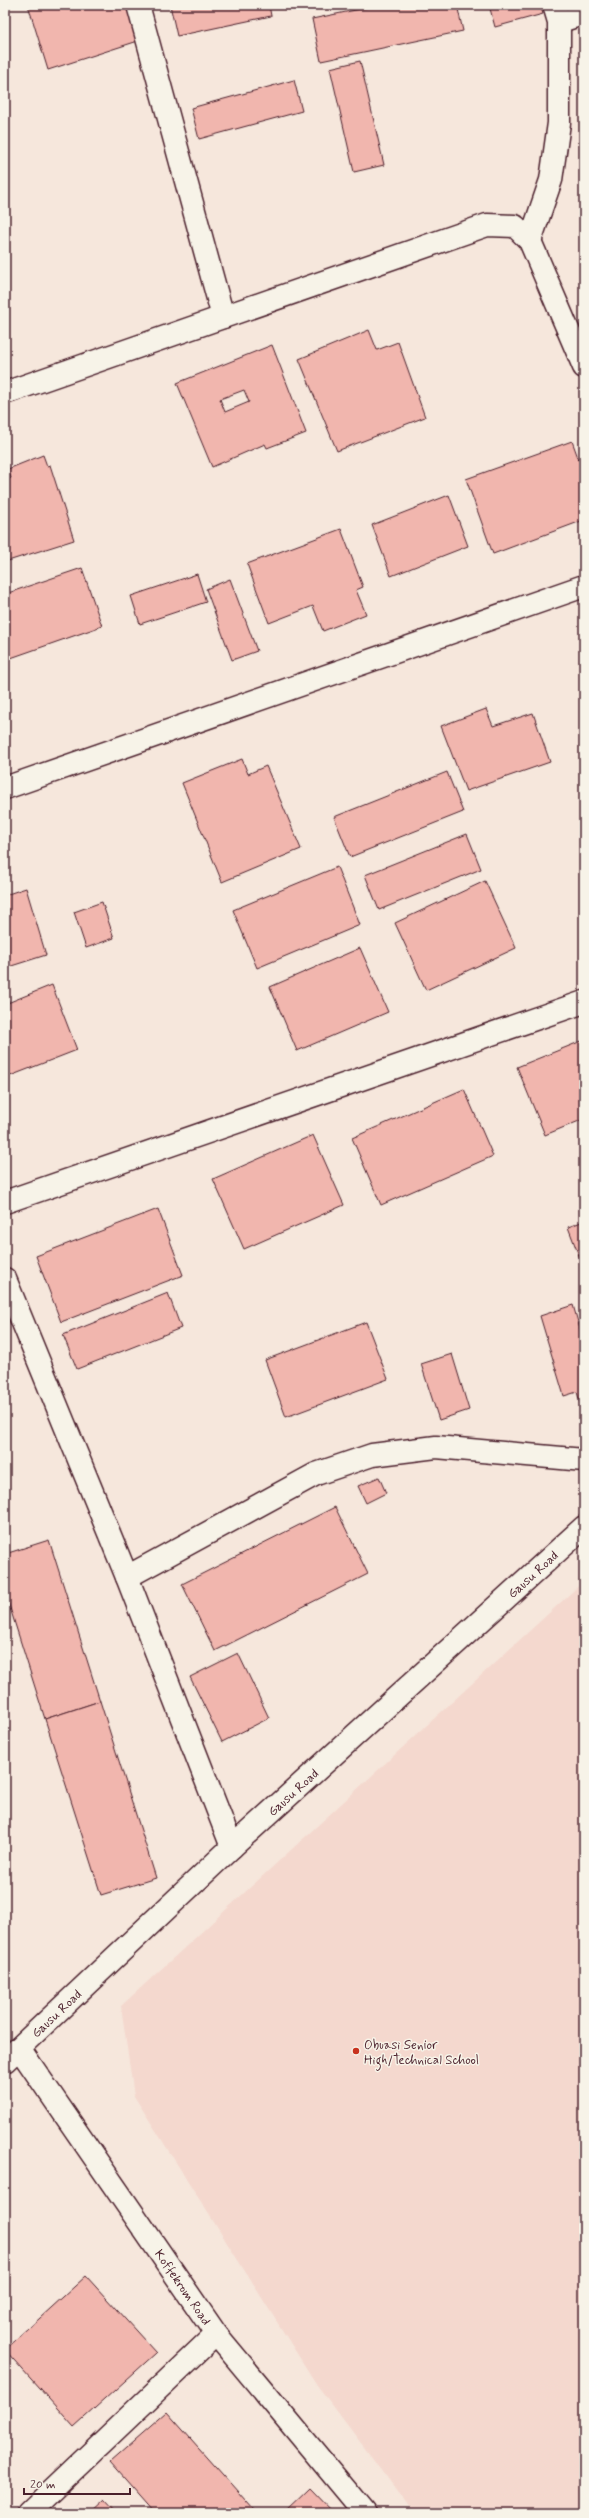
<svg xmlns="http://www.w3.org/2000/svg" width="589" height="2518" font-family="Mynerve,sans-serif">
<style>
.built{fill:#f4d8ce}
.building{fill:#f1b6ae;stroke:#4a1f2b;fill-rule:evenodd}
.lines{fill:none;stroke-linecap:round;stroke-linejoin:round}
.lane-casing{stroke:#4a1f2b;stroke-width:24}
.street-casing{stroke:#4a1f2b;stroke-width:25}
.lane{stroke:#f7f3e8;stroke-width:21}
.street{stroke:#f7f3e8;stroke-width:22}
.poi-dot{fill:#c8321e;stroke:#f7f3e8;stroke-width:1.5}
.labels{text-anchor:middle;stroke-width:3;stroke-linejoin:round;paint-order:stroke}
.street-label{font-size:13px;fill:#4a1f2b;stroke:#f7f3e8}
.poi-label{font-size:13px;fill:#4a1f2b;stroke:#f7f3e8;text-anchor:start}
</style>
<rect width="100%" height="100%" fill="#f6e7dc"/>
<filter id="ink" filterUnits="userSpaceOnUse"><feTurbulence type="fractalNoise" baseFrequency=".025" numOctaves="2"/><feDisplacementMap in="SourceGraphic" scale="8" xChannelSelector="R" yChannelSelector="G"/><feConvolveMatrix kernelMatrix="1 2 1 2 8 2 1 2 1" color-interpolation-filters="sRGB"/></filter>
<g filter="url(#ink)">
<path class="built" d="M584 1581V2513H414L317 2385 134 2096 121 2006Z"/>
<g class="building">
<path d="M28 5H127L138 41 48 70Z"/>
<path d="M170 5H269L271 16 177 36Z"/>
<path d="M380 5H457L463 31 321 61 312 19Z"/>
<path d="M489 5H540L543 14 495 27Z"/>
<path d="M360 61 384 165 354 172 330 68Z"/>
<path d="M294 80 302 111 199 139 191 108Z"/>
<path d="M369 330 377 350 398 342 425 417 337 451 299 359Z"/>
<path d="M272 345 306 433 267 448 265 444 212 467 177 383ZM244 390 249 402 225 412 220 399Z"/>
<path d="M572 441 584 474V520L493 554 466 479Z"/>
<path d="M43 455 47 466 50 465 74 540 5 562V480L11 478 8 469Z"/>
<path d="M449 495 468 546 391 576 372 525Z"/>
<path d="M341 529 363 587 356 590 366 614 323 631 313 606 269 623 247 564Z"/>
<path d="M82 568 102 626 5 660V594Z"/>
<path d="M197 574 206 602 140 624 131 596Z"/>
<path d="M230 579 257 651 232 660 206 589Z"/>
<path d="M486 709 493 726 533 713 550 762 466 791 441 726Z"/>
<path d="M242 759 248 774 266 766 301 849 222 882 182 783Z"/>
<path d="M447 772 463 812 350 857 334 817Z"/>
<path d="M467 834 481 869 379 910 365 875Z"/>
<path d="M337 867 360 925 257 968 233 910Z"/>
<path d="M485 881 516 948 426 990 395 923Z"/>
<path d="M26 888 46 955 5 968V895Z"/>
<path d="M102 902 114 938 86 948 74 912Z"/>
<path d="M360 948 388 1012 297 1051 270 987Z"/>
<path d="M52 985 77 1050 5 1078V1004Z"/>
<path d="M584 1040V1119L545 1135 517 1067Z"/>
<path d="M464 1089 493 1156 381 1205 352 1138Z"/>
<path d="M313 1135 344 1205 244 1249 213 1179Z"/>
<path d="M158 1209 183 1275 61 1322 36 1256Z"/>
<path d="M584 1221V1269L568 1227Z"/>
<path d="M168 1293 181 1328 77 1369 63 1335Z"/>
<path d="M573 1305 584 1343V1416L577 1392 564 1396 540 1316Z"/>
<path d="M366 1322 388 1379 286 1417 265 1360Z"/>
<path d="M452 1354 469 1410 439 1420 421 1364Z"/>
<path d="M379 1477 386 1493 366 1503 358 1486Z"/>
<path d="M335 1507 368 1574 215 1651 182 1584Z"/>
<path d="M49 1540 100 1701 45 1719 5 1592V1554Z"/>
<path d="M238 1653 269 1718 222 1742 190 1677Z"/>
<path d="M100 1701 156 1878 101 1895 45 1719Z"/>
<path d="M86 2276 156 2353 74 2427 5 2350Z"/>
<path d="M167 2412 254 2510 251 2513H155L110 2462Z"/>
<path d="M310 2488 334 2513H284Z"/>
<path d="M104 2499 117 2513H89Z"/>
</g>
<g class="lines">
<defs>
<path id="lane" d="M559 22 584 14"/>
<g id="street">
<path d="M138 5 223 317"/>
<path d="M530 241 551 180 559 123V22L554 5"/>
<path d="M5 393 487 225 515 226 530 241 584 367"/>
<path d="M5 788 584 586"/>
<path d="M5 1202 584 1002"/>
<path d="M5 1279 127 1577 232 1847"/>
<path d="M127 1577 316 1474 372 1455 436 1447 584 1460"/>
<path id="s1" d="M19 2048 216 2334 365 2513"/>
<path id="s2" d="M5 2061 232 1847 584 1527"/>
<path d="M28 2513 216 2334"/>
</g>
</defs>
<use href="#lane" class="lane-casing"/>
<use href="#street" class="street-casing"/>
<use href="#lane" class="lane"/>
<use href="#street" class="street"/>
</g>
</g>
<circle class="poi-dot" cx="356" cy="2051" r="4"/>
<g class="labels">
<g class="street-label">
<text dy="5" stroke="none"><textPath href="#s2" startOffset="718">Gausu Road</textPath></text>
<text dy="5" stroke="none"><textPath href="#s2" startOffset="394">Gausu Road</textPath></text>
<text dy="5" stroke="none"><textPath href="#s2" startOffset="70">Gausu Road</textPath></text>
<text dy="5" stroke="none"><textPath href="#s1" startOffset="290">Koffekrom Road</textPath></text>
</g>
<g class="poi-label">
<text x="364" y="2049">Obuasi Senior<tspan x="364" dy="15">High/Technical School</tspan></text>
</g>
</g>
<rect width="589" height="2518" fill="none" stroke="#f7f3e8" stroke-width="20"/>
<rect x="10" y="10" width="569" height="2498" fill="none" stroke="#4a1f2b" stroke-width="1.5" filter="url(#ink)"/>
<path d="M24 2488v6h106v-6" fill="none" stroke="#4a1f2b" stroke-width="2"/>
<text x="30" y="2488" font-size="12" fill="#4a1f2b" stroke="#f7f3e8" stroke-width="3" paint-order="stroke">20 m</text>
</svg>
